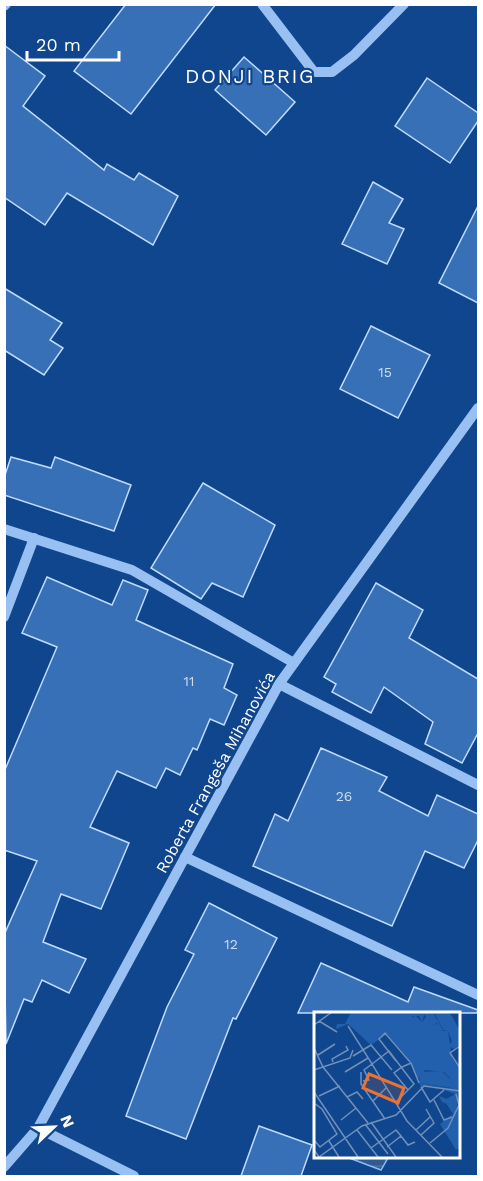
<svg xmlns="http://www.w3.org/2000/svg" width="483" height="1181" font-family="'Work Sans',sans-serif">
<style>
.water{fill:url(#water-rules);stroke:#89bbf6;stroke-width:1.5}
.building{fill:#3870b7;stroke:#bfdbfd;stroke-width:1.5}
.lines{fill:none;stroke-linecap:round;stroke-linejoin:round}
.minor{stroke:#98c0f2;stroke-width:10}
.labels{text-anchor:middle;stroke-width:4.5;stroke-linejoin:round;paint-order:stroke}
.number-label{font-size:14px;fill:#cddbed}
.street-label{font-size:16px;fill:#fff;stroke:#10468d}
.quarter-label{font-size:20px;letter-spacing:1.5px;fill:#fff;stroke:#10468d}
.inset-road{fill:none;stroke:#7090bb;stroke-width:1.5}
.view{fill:#eb7230;fill-opacity:0.15;stroke:#eb7230;stroke-width:3}
.inset-edge{fill:none;stroke:#fff;stroke-width:3}
</style>
<defs>
<pattern id="water-rules" width="6" height="5" patternUnits="userSpaceOnUse" patternTransform="scale(1.5)"><rect width="6" height="5" fill="#315a8f"/><path d="M0 2.5h6" fill="none" stroke="#5073a0"/></pattern>
</defs>
<rect width="100%" height="100%" fill="#10468d"/>
<path class="water" d="M344 1156H389L381 1170Z"/>
<g class="building">
<path d="M126 4H216L131 114 74 71Z"/>
<path d="M4 45 45 76 23 106 104 170 107 164 134 180 139 173 178 196 153 245 67 193 45 225 4 197Z"/>
<path d="M244 57 295 102 266 135 215 90Z"/>
<path d="M427 78 478 113V121L450 163 395 126Z"/>
<path d="M373 182 403 199 389 223 404 229 387 264 342 244Z"/>
<path d="M478 206V303L439 283Z"/>
<path d="M4 288 62 323 50 340 63 348 44 375 4 350Z"/>
<path d="M371 326 430 355 398 418 340 389Z"/>
<path d="M11 457 51 468 55 457 131 485 114 531 4 495V478Z"/>
<path d="M203 483 275 525 243 597 212 583 201 599 151 568Z"/>
<path d="M47 577 112 605 123 580 148 590 136 620 233 664 224 688 237 695 224 725 210 719 197 750 193 748 180 775 166 768 156 788 117 771 90 827 129 843 101 909 61 894 43 942 86 959 69 993 42 980 32 1002 24 999 6 1044 4 935 37 861 4 850V772L57 647 22 633Z"/>
<path d="M376 583 423 610 409 638 478 679V733L462 763 425 744 433 722 384 687 371 713 332 692 336 684 324 677Z"/>
<path d="M321 748 387 777 379 791 428 816 437 795 478 814V840L464 868 425 851 392 926 253 866 275 814 288 821Z"/>
<path d="M209 903 277 938 236 1019 233 1018 186 1139 126 1116 167 1007 194 954 185 950Z"/>
<path d="M321 963 408 1002 414 987 478 1010 477 1013H298Z"/>
<path d="M259 1126 312 1145 301 1176H241Z"/>
</g>
<g class="lines">
<g class="minor">
<path d="M262 4 314 72H332L354 55 404 4"/>
<path d="M4 6 6 4"/>
<path d="M4 529 132 570 294 663"/>
<path d="M4 617 34 538"/>
<path d="M279 684 478 785"/>
<path d="M185 857 478 995"/>
<path d="M38 1128 134 1176"/>
<path d="M4 1167 38 1128 279 684 478 408"/>
</g>
</g>
<g class="labels">
<g class="number-label">
<text x="385" y="377">15</text>
<text x="189" y="686">11</text>
<text x="344" y="801">26</text>
<text x="231" y="949">12</text>
</g>
<g class="street-label">
<text transform="translate(215 772) rotate(-61)" y="6">Roberta Frangeša Mihanovića</text>
</g>
<g class="quarter-label">
<text x="250" y="83">DONJI BRIG</text>
</g>
</g>
<g transform="translate(314 1012)">
<rect width="146" height="146" fill="#10468d"/>
<path d="M37 0H111L108 10 105 4H98L112 15 123 12V7L129 19H134L138 46 145 56 143 96 128 90 125 84 133 87 141 82 119 74 107 75 105 71 135 76 136 66 130 60 111 58 104 67 93 45 73 22 57 33 34 12 22 17 23 12H31Z" fill="#2260ad"/>
<path d="M120 0 136 1 145 17V33L140 37 135 34 138 29 134 19 129 18ZM128 59 138 69 139 76 105 71 106 60ZM145 88V136L142 138 126 112 139 102 132 91 143 96Z" fill="#2260ad"/>
<path d="M119 0 124 10 116 16H105L97 9 101 3 108 10 112 5 109 1Z" fill="#2260ad"/>
<path class="inset-road" d="M5 9 23 20M0 13 18 0M34 14 58 52 75 39 100 72 83 89M146 34 136 41 146 56M0 36 9 55 54 111M4 43 21 32M39 44 57 33 78 58M82 49 65 27 71 21 96 50M19 50 18 47 34 38 32 34M0 58 36 46 39 38M31 60 54 46M47 60V72L71 107M49 69 55 68 50 58 58 52 93 109 128 145M107 75 116 90 130 78M94 78 80 61 88 55 97 51 105 71M0 80 44 145M5 84 26 74M33 85 43 80 49 87M120 88 130 108 138 105M59 89 72 76M0 91 8 97 23 122 6 135 0 128M27 108 42 96M57 110 82 145M51 112 74 142M43 118 64 145M102 118 116 105M107 123 120 111 112 97M87 124 94 133 101 130M15 129 25 145M116 131 134 116 145 93 142 82M57 136 82 118 87 124 73 135M0 138 5 145 48 114 82 103 110 74 146 79"/>
<path class="view" d="M55 62 90 76 84 91 49 76Z"/>
<rect width="146" height="146" class="inset-edge"/>
</g>
<rect width="483" height="1181" fill="none" stroke="#ffffff" stroke-width="12"/>
<g transform="translate(54 1127) rotate(67)" stroke="#10468d" stroke-width="4.5" paint-order="stroke">
<path d="M0-4.5L10 22L0 15L-10 22Z" fill="#ffffff"/>
<text y="-9" font-size="16" font-weight="bold" text-anchor="middle" fill="#ffffff">N</text>
</g>
<path d="M27 51v9h92v-9" fill="none" stroke="#ffffff" stroke-width="3"/>
<text x="36" y="51" font-size="18" fill="#ffffff" stroke="#10468d" stroke-width="4.5" paint-order="stroke">20 m</text>
</svg>
